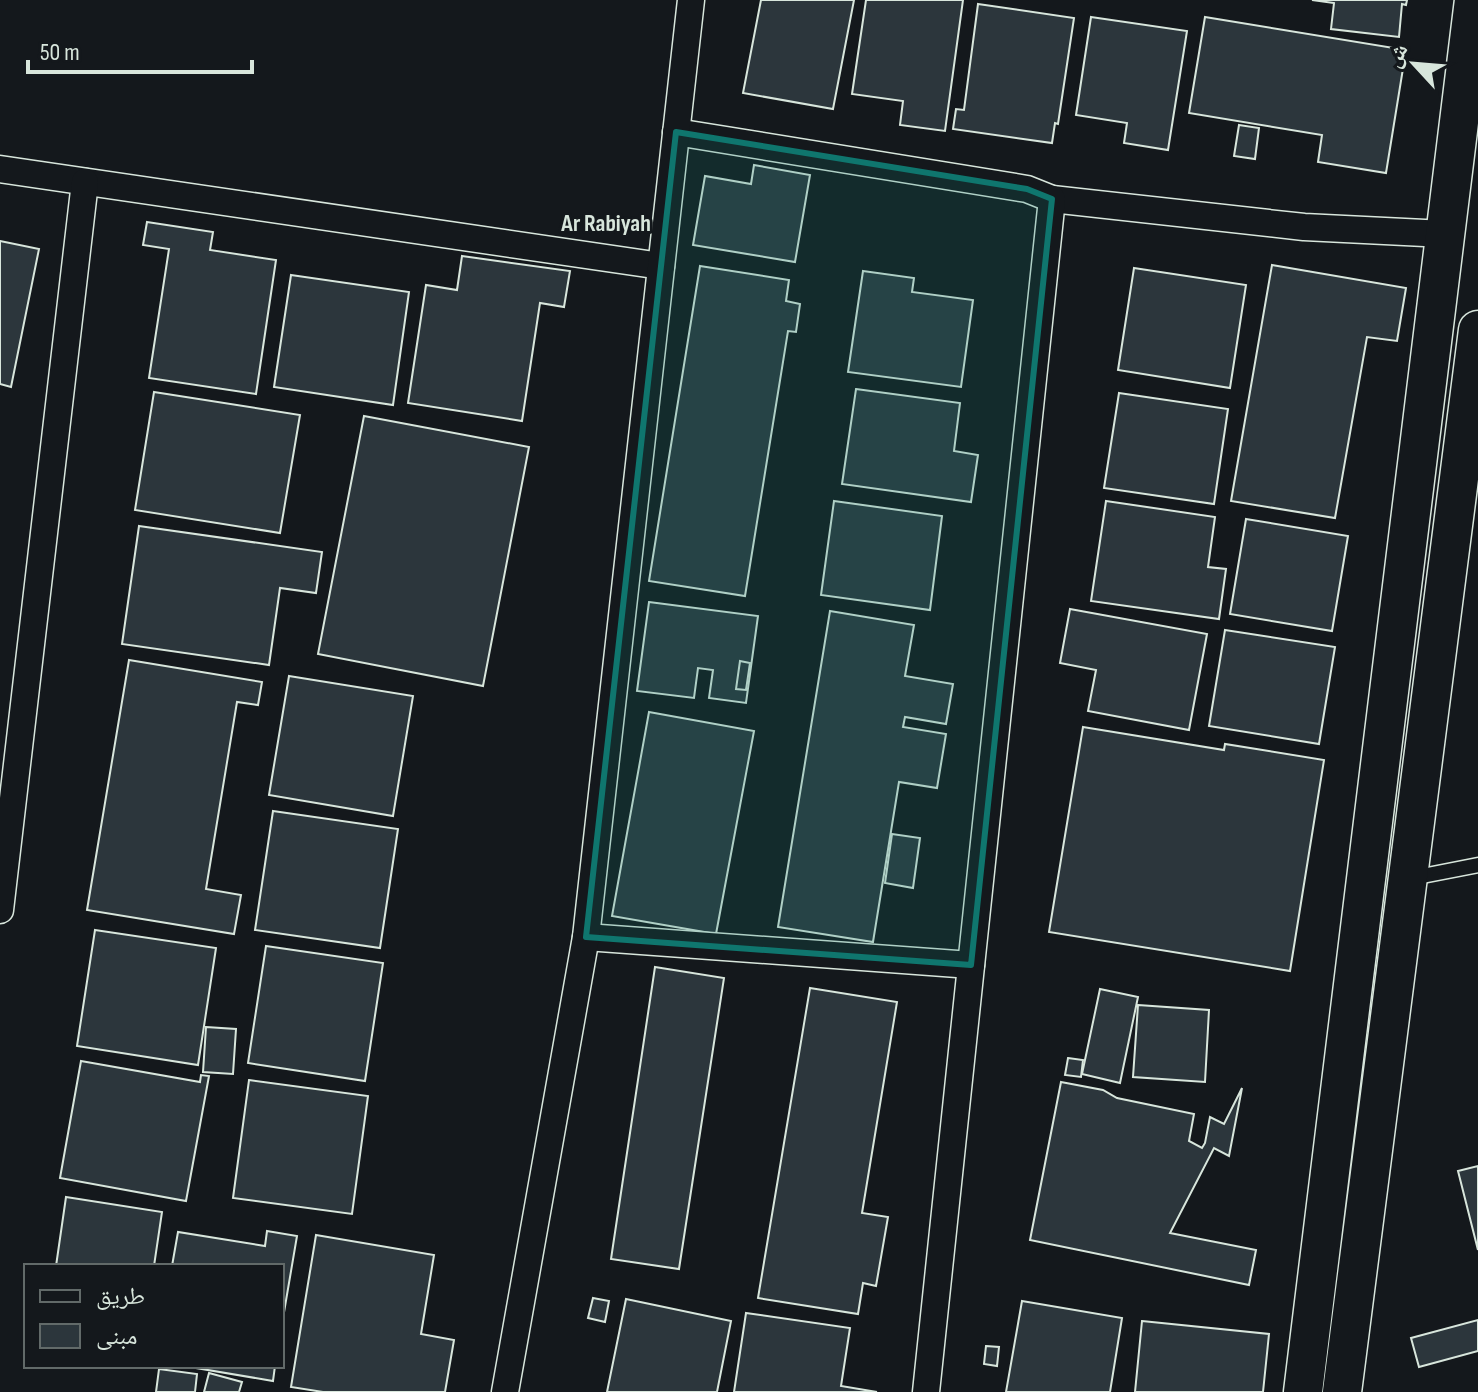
<svg xmlns="http://www.w3.org/2000/svg" width="1478" height="1392" font-family="'Sofia Sans Condensed','Noto Naskh Arabic',sans-serif">
<style>
.building{fill:#2c363c;stroke:#d8e6dc;stroke-width:2}
.lines{fill:none;stroke-linecap:round;stroke-linejoin:round}
.lane-casing{stroke:#d8e6dc;stroke-width:17}
.street-casing{stroke:#d8e6dc;stroke-width:29}
.secondary-casing{stroke:#d8e6dc;stroke-width:41}
.lane{stroke:#14181c;stroke-width:14}
.street{stroke:#14181c;stroke-width:26}
.secondary{stroke:#14181c;stroke-width:38}
.marked{fill:#0f766e;fill-opacity:0.2;stroke:#0f766e;stroke-width:6;stroke-linejoin:round}
.labels{text-anchor:middle;stroke-width:6;stroke-linejoin:round;paint-order:stroke}
.neighbourhood-label{font-size:24px;font-weight:bold;fill:#d8e6dc;stroke:#14181c}
</style>
<rect width="100%" height="100%" fill="#14181c"/>
<g class="building">
<path d="M761 0H854L833 109 743 93Z"/>
<path d="M866 0H963L945 131 900 125 903 101 852 94Z"/>
<path d="M1312 0H1407L1406 5 1402 4 1399 37 1331 29 1334 3Z"/>
<path d="M978 4 1074 18 1058 124 1055 123 1052 143 953 129 956 109 964 110Z"/>
<path d="M1091 17 1187 31 1168 150 1124 143 1127 123 1076 115Z"/>
<path d="M1205 17 1406 50 1386 173 1318 162 1322 135 1189 113Z"/>
<path d="M1239 125 1259 128 1255 159 1234 156Z"/>
<path d="M754 165 810 175 795 262 693 245 705 176 751 184Z"/>
<path d="M147 222 213 232 210 250 276 260 256 394 149 378 169 249 143 245Z"/>
<path d="M0 241 39 249 11 387 0 384Z"/>
<path d="M462 256 570 271 564 307 540 303 522 421 408 403 426 285 457 290Z"/>
<path d="M1272 265 1406 288 1397 341 1367 337 1335 518 1231 501Z"/>
<path d="M700 266 789 280 786 301 800 304 796 332 788 331 745 596 649 581Z"/>
<path d="M1134 268 1246 285 1230 388 1118 370Z"/>
<path d="M863 271 914 278 912 292 973 300 961 387 848 372Z"/>
<path d="M291 275 409 292 393 405 274 387Z"/>
<path d="M856 389 960 403 954 451 978 455 971 502 842 484Z"/>
<path d="M154 392 300 415 280 533 135 510Z"/>
<path d="M1119 393 1228 409 1214 504 1104 488Z"/>
<path d="M364 416 529 447 483 686 318 654Z"/>
<path d="M834 501 942 516 930 610 821 595Z"/>
<path d="M1106 501 1215 517 1208 567 1226 569 1219 619 1091 601Z"/>
<path d="M1246 519 1348 536 1332 631 1230 614Z"/>
<path d="M139 526 322 552 316 593 280 588 269 665 122 644Z"/>
<path d="M649 602 758 616 746 703 709 698 713 670 698 668 694 698 637 691Z"/>
<path d="M1070 609 1207 634 1189 730 1088 711 1096 670 1060 663Z"/>
<path d="M830 611 914 625 905 676 953 684 946 724 905 717 903 727 946 734 937 788 899 782 873 942 778 927Z"/>
<path d="M1225 630 1335 647 1319 744 1209 726Z"/>
<path d="M129 660 262 682 258 705 237 702 206 889 241 895 234 934 87 910Z"/>
<path d="M740 661 750 663 746 690 736 689Z"/>
<path d="M289 676 413 696 393 816 269 795Z"/>
<path d="M649 712 754 731 716 934 612 916Z"/>
<path d="M1083 727 1224 750 1225 744 1324 760 1290 971 1049 932Z"/>
<path d="M273 811 398 829 380 948 255 930Z"/>
<path d="M892 834 920 838 913 888 885 883Z"/>
<path d="M95 930 216 948 198 1065 77 1046Z"/>
<path d="M266 946 383 963 365 1081 248 1063Z"/>
<path d="M655 967 724 978 679 1269 611 1259Z"/>
<path d="M810 988 897 1002 862 1213 888 1217 876 1286 863 1283 858 1314 758 1298Z"/>
<path d="M1100 989 1138 997 1120 1083 1082 1074Z"/>
<path d="M1138 1005 1209 1010 1205 1082 1133 1077Z"/>
<path d="M206 1027 236 1029 233 1074 203 1072Z"/>
<path d="M1068 1058 1083 1060 1081 1077 1065 1075Z"/>
<path d="M81 1061 200 1082 201 1075 209 1076 186 1201 60 1178Z"/>
<path d="M249 1080 368 1096 352 1214 233 1198Z"/>
<path d="M1061 1082 1103 1090 1117 1098 1194 1114 1189 1141 1202 1148 1205 1143 1210 1117 1224 1124 1242 1088 1229 1156 1214 1148 1170 1233 1256 1250 1249 1285 1030 1240Z"/>
<path d="M1478 1166V1250L1458 1171Z"/>
<path d="M66 1197 162 1212 154 1266H56Z"/>
<path d="M267 1231 297 1236 282 1324V1266H172L178 1232 265 1246Z"/>
<path d="M316 1235 434 1255 421 1334 454 1340 445 1392H323L291 1387Z"/>
<path d="M593 1298 609 1301 605 1322 588 1318Z"/>
<path d="M626 1299 731 1321 717 1392H607Z"/>
<path d="M1022 1301 1122 1318 1110 1392H1006Z"/>
<path d="M746 1313 850 1328 841 1386 877 1392H734Z"/>
<path d="M1478 1320V1351L1419 1367 1411 1338Z"/>
<path d="M1142 1321 1269 1334 1263 1392H1135Z"/>
<path d="M986 1346 999 1347 997 1366 984 1364Z"/>
<path d="M184 1366H275L273 1381Z"/>
<path d="M159 1369 197 1374 195 1392H156Z"/>
<path d="M209 1373 242 1382 239 1392H204Z"/>
</g>
<g class="lines">
<defs>
<path id="lane" d="M1412 878 1478 865"/>
<g id="street">
<path d="M676 132 1027 189 1052 199 1304 227 1445 234"/>
<path d="M0 169 661 266"/>
<path d="M0 910 85 182"/>
<path d="M586 937 971 965"/>
<path d="M505 1392 586 937 691 0"/>
<path d="M926 1392 1052 199"/>
</g>
<g id="secondary">
<path d="M1303 1392 1474 0"/>
<path d="M1342 1392 1478 330"/>
</g>
</defs>
<use href="#lane" class="lane-casing"/>
<use href="#street" class="street-casing"/>
<use href="#secondary" class="secondary-casing"/>
<use href="#lane" class="lane"/>
<use href="#street" class="street"/>
<use href="#secondary" class="secondary"/>
</g>
<path class="marked" d="M676 132 1027 189 1052 199 971 965 586 937Z"/>
<g class="labels">
<g class="neighbourhood-label">
<text x="606" y="231">Ar Rabiyah</text>
</g>
</g>
<rect x="24" y="1264" width="260" height="104" fill="#14181c" stroke="#626a69" stroke-width="2"/>
<rect x="40" y="1290" width="40" height="12" fill="#14181c" stroke="#626a69" stroke-width="2"/>
<text x="96" y="1304" font-size="24" fill="#d8e6dc">طريق</text>
<rect x="40" y="1324" width="40" height="24" fill="#2c363c" stroke="#626a69" stroke-width="2"/>
<text x="96" y="1344" font-size="24" fill="#d8e6dc">مبنى</text>
<g transform="translate(1414 64) rotate(296)" stroke="#14181c" stroke-width="6" paint-order="stroke">
<path d="M0-6L14 30L0 20L-14 30Z" fill="#d8e6dc"/>
<text y="-12" font-size="22" font-weight="bold" text-anchor="middle" fill="#d8e6dc">ش</text>
</g>
<path d="M28 60v12h224v-12" fill="none" stroke="#d8e6dc" stroke-width="4"/>
<text x="40" y="60" font-size="24" fill="#d8e6dc" stroke="#14181c" stroke-width="6" paint-order="stroke">50 m</text>
</svg>
